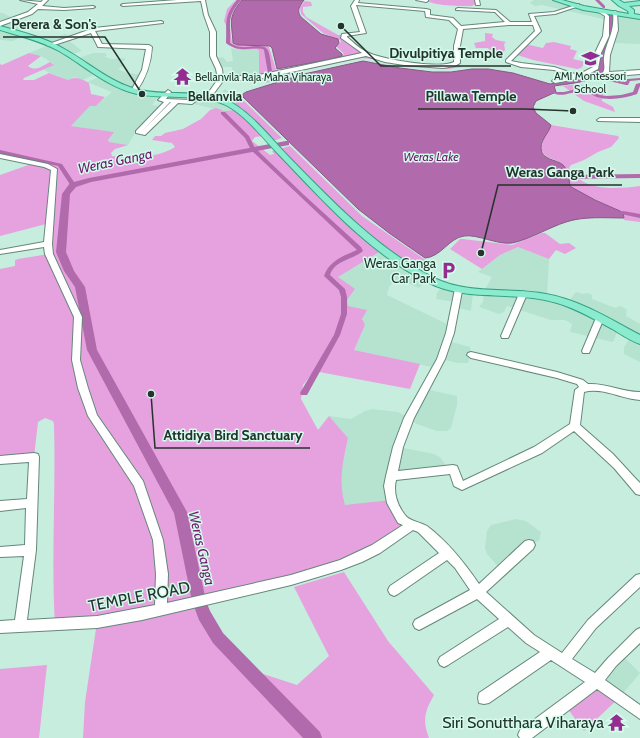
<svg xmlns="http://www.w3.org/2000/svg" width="640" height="738" font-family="Cabin,sans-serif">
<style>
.built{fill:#b5e3d0}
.green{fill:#e6a1df}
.water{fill:#b16aab;stroke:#875a85}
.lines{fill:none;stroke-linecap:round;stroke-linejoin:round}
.canal{fill:#b16aab;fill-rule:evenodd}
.river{fill:#b16aab;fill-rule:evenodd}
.minor-casing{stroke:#65877a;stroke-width:2}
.major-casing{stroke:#34a281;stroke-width:2}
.minor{fill:#fff;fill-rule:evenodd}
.major{fill:#8aebce;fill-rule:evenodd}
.labels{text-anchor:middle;stroke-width:3;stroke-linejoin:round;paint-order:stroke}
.far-poi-label{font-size:11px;fill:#24332d;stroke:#d4fbeb}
.far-water-label{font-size:12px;font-style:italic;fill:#6f186c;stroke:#d4fbeb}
.far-quarter-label{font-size:13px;font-weight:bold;fill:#24332d;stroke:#d4fbeb}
.poi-label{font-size:13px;fill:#24332d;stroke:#d4fbeb;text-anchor:end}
.water-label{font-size:14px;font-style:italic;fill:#6f186c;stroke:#d4fbeb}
.near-street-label{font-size:16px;fill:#24332d;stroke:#d4fbeb}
.near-poi-label{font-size:16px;fill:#24332d;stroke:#d4fbeb;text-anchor:end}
.leader{fill:none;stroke:#24332d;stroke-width:1.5}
.callout-dot{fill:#24332d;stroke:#d4fbeb;stroke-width:1.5}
.callout-label{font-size:14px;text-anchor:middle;font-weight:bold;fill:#24332d;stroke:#d4fbeb;stroke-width:3;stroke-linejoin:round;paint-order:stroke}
</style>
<rect width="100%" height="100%" fill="#c7edde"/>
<g class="built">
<path d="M534 0H553L575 7 603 12 607 20 542 5 535 6 530 3Z"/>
<path d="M0 13H3L14 19 32 25 15 33 23 36 13 41 0 40Z"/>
<path d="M616 13 640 18V44L616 43 613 41Z"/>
<path d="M65 34 72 36 67 39 82 51 70 55 76 59 93 53H105L107 55 105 57 112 59 125 58V60L120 62 125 65 118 69 127 73 144 75 135 91 159 96 152 105 159 106 151 118 136 131 128 145 109 142 108 140 113 132 71 126 90 106H96L112 92 87 82 102 76 98 73 83 80 74 77 68 80 43 70 54 64 41 56 29 53 49 45 40 41 51 36 55 38Z"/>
<path d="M231 48 239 50 257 49 259 51V77L233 78 232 67H218L216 58 223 57 227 62 233 61Z"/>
<path d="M225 89 238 101 232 105 238 110 224 111 194 104 197 98 216 99Z"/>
<path d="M518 247 549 259 547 297 567 303 576 292 583 294 587 293 592 295V299L610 306 616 308 618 306 623 307 627 310 626 316 640 324V362L624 354V347L632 335 618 328 614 341 612 342 571 332 570 331 572 324 565 320H551L507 306 504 312 499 314 479 307 483 302V293L492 277 478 272 500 255Z"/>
<path d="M384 249 429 279 419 288 405 282 399 281 394 282 389 287 387 295 451 326 448 341 470 347 471 354 468 363H458L441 359 436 368 354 350 365 325 348 306 347 300 337 277Z"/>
<path d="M442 286 473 293 471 311 454 307 455 302 436 299 437 293Z"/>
<path d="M425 389 457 396V405L451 428 447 431H437L417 424 409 418 398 447 434 454 441 458 448 469 392 476 391 500 345 506 341 493 340 475 348 438 329 416 351 419 365 411 372 409 398 412 409 418Z"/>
<path d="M516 519 526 521 541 532 539 541 529 545 502 571 487 554 485 548 487 531 491 525Z"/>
<path d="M620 653 640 673 620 697 596 682Z"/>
</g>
<g class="green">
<path d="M236 0H241L234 9 229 20 232 43C244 49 257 42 269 47L276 70 328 61 344 54 336 46 341 42 340 40 323 33 301 14 300 7 305 1 311 2 312 6 303 7V12L306 17 338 35H344L366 54 385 60 433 66 457 63 462 67 447 69 410 67 373 59 361 58 300 71 278 79 274 74 272 77 274 80 266 83 267 76 259 77V51L257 49C242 50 239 52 226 43L228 29 224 21 227 9Z"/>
<path d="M426 0H477L478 4C474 4 474 6 469 6 460 6 433 6 426 0Z"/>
<path d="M485 33 493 34 492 37 496 40 506 42 504 44 505 50 502 54H492L488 48H476L474 43 485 41Z"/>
<path d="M554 42 571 46 570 49 577 51 573 59 586 62 581 68 577 69 533 60 514 54 525 44 543 48 546 43Z"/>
<path d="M29 53 41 56 28 66C36 72 42 66 50 62L54 65 24 78 23 80H34L49 73 68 80C77 76 81 79 89 83L91 94 105 97 96 106H90L71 126 114 132 108 140 109 142 128 145 115 149 111 153 112 156C131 159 158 158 175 147L172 143 152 140 155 136H161L165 133 183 129 201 119 210 110 216 108 224 111 237 110 231 105 242 99 282 138 270 142 264 136 255 137 252 141 270 155 274 154 272 151 290 146 362 216 427 261 416 272 384 249 338 277 355 289 347 300 348 306 367 310 362 319 365 325 354 350 420 364 410 389 314 371 303 385 301 399 318 430 329 416 348 438C343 462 338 480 345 505L391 500 406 523 358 558 199 601 204 615 218 638 248 669 297 685 329 656 294 587 344 572 388 641 434 695C425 711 422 720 429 738H83L85 702 97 622 55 625C51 558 56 491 54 424L53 421 45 418 38 422 34 457 0 460V269L15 266V260L18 259 49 254 50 223 0 236V175L34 163 0 156V64L2 65Z"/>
<path d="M579 84 591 87 603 93 602 101 613 107 615 112 584 101 563 86Z"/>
<path d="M551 125 618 136 619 138 611 147 598 152 584 160 571 165 569 168C583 192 616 189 640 186V222L624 220 623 213 620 211 578 192 570 186C569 178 566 167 559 162 551 157 545 159 541 149L545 134Z"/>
<path d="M542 233H545L560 244 569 243 576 248 565 254 556 250 549 259 518 247 500 255 482 269 450 249 460 239H463L512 245Z"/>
<path d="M47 665 39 738H0V669Z"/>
<path d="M596 682 620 697 584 731 565 705Z"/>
</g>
<g class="water">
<path d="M242 0H304C300 6 296 10 301 17L321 34 338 39 339 43 335 48 342 54V56L327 60 277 69 272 48 270 46 238 45 233 43C232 22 227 18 242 0Z"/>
<path d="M608 14H611C620 27 608 43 605 55 604 61 606 69 602 73 592 82 567 84 554 86L556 92 536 101 533 107 536 113 551 125C549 133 541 139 541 148 541 160 556 159 563 165 568 170 569 178 570 186L573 188 595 200 620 211 623 213 624 218C605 218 584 216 566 222 550 227 528 240 512 243 497 245 478 234 464 236 449 238 441 257 425 258L389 233 358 209 243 97V94L246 92 304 74 363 61 400 68 432 72H451L472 69H488L513 73 550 84 586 77 592 75 598 68 599 55 609 17Z"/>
</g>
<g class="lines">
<g class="canal">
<path d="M237 0H241C226 18 231 21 230 43 234 45 237 47 242 47 249 48 262 43 267 49 270 52 271 66 272 71H281V73H268L264 50 263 49C248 47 239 53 226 43 227 23 223 17 237 0Z"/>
<path d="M595 0H599L605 6V8H603Z"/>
<path d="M592 75 625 82 626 79H628L640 78V80L630 81 628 85H626L592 77Z"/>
<path d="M640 83V86L637 94C625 98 609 101 597 97 592 95 588 91 583 91 572 91 563 98 553 93L555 92H564L582 88 589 90 599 95 607 96 621 95 633 92 636 84Z"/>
<path d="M221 112H225L249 136 255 148 304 195 361 247 363 251C352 260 335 260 330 275L345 289 347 297V314L340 335 307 395H301L300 393 334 335 341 314V297L339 290 325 277 324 276C329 261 343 256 357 250L251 150 245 138 221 114Z"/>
<path d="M0 150 62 164 76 185 73 187 71 186 58 166 0 154Z"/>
<path d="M640 174V178L569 179 566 177 569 175Z"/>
<path d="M623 211 640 214V218L621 214 620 213Z"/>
</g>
<path class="river" d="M286 141H289V145L91 182 76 187 70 194 66 252 74 271 85 287 97 350 187 512 206 601 210 611 223 633 320 732 322 738H303L213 643 199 620 192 601 174 513 87 350 75 287 64 271 56 252 62 194 70 183 89 178Z"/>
<defs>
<g id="minor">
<path d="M20 0 41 2 43 0H48L42 6 64 8 93 6 95 7 93 8 64 10 38 9 32 14 0 26V22L28 12 38 4Z"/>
<path d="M177 0H205L208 15 216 32V56L222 69 223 77 259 75 362 53 341 38 342 34 360 32 351 6 355 0H359L358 3 426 9 430 10V15L453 18 461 26 505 22 495 12 456 10V9L458 8 496 10 510 22H532L529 14 554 12 579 4V6L555 14 534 16 541 31 511 61 521 63 554 67 578 75 593 67 595 53 603 36 605 16 597 11V9H601L609 16V36L601 53 598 69 581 78 555 83 552 81 553 80 572 76 554 70 521 67 506 62V60L535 31 533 25H509L463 29 460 46V63L455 66 443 68 404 65 385 62 366 56 259 79 223 81 209 100 207 101 204 99 218 79 216 69 210 56V32L204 15 201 1 123 6 121 5 123 4ZM356 5 425 11 426 17 449 20 458 29 454 46V62C440 69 385 60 369 53 361 50 354 43 347 37V36L366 33Z"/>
<path d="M416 0H428V1L426 2Z"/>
<path d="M475 0H479L480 5H476Z"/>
<path d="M615 11 617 12 618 30 610 55 609 72 640 70V74L604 77 601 75C607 69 603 64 604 57 607 39 615 33 613 12Z"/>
<path d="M161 21 163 22V23L95 31 102 44 149 45 152 47C151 64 146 78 136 92L134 93 131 91 142 70 146 49 98 47 91 33 51 46 46 45 94 28Z"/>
<path d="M168 90 171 92 166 99 191 100 197 96 200 98 192 104 178 103 145 135 136 133V131L164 102 158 100ZM170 102H171L142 131Z"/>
<path d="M600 118H640V122L598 121 597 120Z"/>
<path d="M0 154 48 164 57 169 52 244 53 254 82 317 80 360 88 388 97 415 143 481 163 540 168 574 167 603 291 575 340 560 372 545 403 525 398 523 387 503 384 486 386 476 393 447 404 418 437 359 446 333 455 289H461L462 291 454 333 445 359 414 418 403 447 398 471 453 465 457 466 463 481 534 447 570 424 575 390 579 387 577 384 557 378 471 358 467 355 468 353 471 352 557 372 583 380 588 384C606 383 622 392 640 392V400C622 399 602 387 584 392L580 425 613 454 636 479 640 483V495L636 494 614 468 574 431 542 453 462 490 454 486 450 474 396 480C393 492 397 505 405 515 409 521 420 522 427 526 448 542 464 562 479 584L525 541 529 540 533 541 535 545 533 549 486 592 534 635 562 653 588 620 636 575 640 574V587L596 628 572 659 595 673 608 658 636 630 640 628V643L616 666 605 680 640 705V719L597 689 532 738H520L518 735 520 730 585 682 551 660 489 703 484 704 479 703 478 698 479 693 540 652 526 643 508 627 448 665 444 667 440 665 438 661 440 657 499 619 477 599 423 628 419 630 415 628 413 624 415 620 470 590 455 568 447 560 398 594 394 596 390 594 388 590 390 586 439 553 418 532 413 530 380 553 362 562 341 570 291 585 142 620 97 628 0 633V621L15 620 24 556 0 557V547L25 545 26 508 0 511V501L27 499 29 462 0 464V456L34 453 38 454 39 457 36 550 27 620 97 616 155 605 156 574 153 540 134 486 88 416 78 388 72 360 74 317 45 254 44 247 0 254V250L44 242 51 170 44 167 0 158Z"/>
<path d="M523 291 527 294 509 336 508 338H502L501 336 519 294Z"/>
<path d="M600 315 604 318 590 351 589 353H583L582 351 596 318Z"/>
</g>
<g id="major">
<path d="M553 0H562L584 6 629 14 628 11 619 6 612 0H619L624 3 640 1V5L629 6 634 10V14L640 15V19L583 10Z"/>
<path d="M0 26C22 32 46 38 66 50 89 63 110 82 136 89 168 98 209 86 237 106 256 119 271 138 287 155 331 200 377 249 434 278 469 295 509 287 546 294 580 300 610 319 640 335V344C631 341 622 335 614 330 596 320 577 309 557 303 514 290 468 303 427 282 371 254 327 205 284 160 267 143 251 121 231 108 206 92 165 100 137 94 107 87 85 66 59 51 41 41 20 36 0 30Z"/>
</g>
</defs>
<use href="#minor" class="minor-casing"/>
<use href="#major" class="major-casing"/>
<use href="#minor" class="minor"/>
<use href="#major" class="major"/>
</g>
<defs>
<symbol id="school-bare" viewBox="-9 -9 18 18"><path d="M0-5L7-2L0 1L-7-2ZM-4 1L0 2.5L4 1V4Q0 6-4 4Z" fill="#952d90" stroke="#d4fbeb" stroke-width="2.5" paint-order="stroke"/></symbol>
<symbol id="temple-bare" viewBox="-9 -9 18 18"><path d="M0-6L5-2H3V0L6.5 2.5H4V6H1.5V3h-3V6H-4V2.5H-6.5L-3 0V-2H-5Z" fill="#952d90" stroke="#d4fbeb" stroke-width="2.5" paint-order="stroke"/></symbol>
<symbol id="parking-bare" viewBox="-9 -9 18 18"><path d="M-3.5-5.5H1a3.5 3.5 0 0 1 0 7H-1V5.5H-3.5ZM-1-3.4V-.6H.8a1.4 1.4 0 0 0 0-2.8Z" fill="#952d90" stroke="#d4fbeb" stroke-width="2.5" paint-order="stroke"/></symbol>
</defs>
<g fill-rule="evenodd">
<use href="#school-bare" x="578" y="46" width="25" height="25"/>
<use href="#temple-bare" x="170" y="64" width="25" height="25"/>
<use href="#parking-bare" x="436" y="258" width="25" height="25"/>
<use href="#temple-bare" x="604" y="710" width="25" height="25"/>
</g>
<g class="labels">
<g class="far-poi-label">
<text x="590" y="80">AMI Montessori<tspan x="590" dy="13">School</tspan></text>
<text x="195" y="81" text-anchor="start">Bellanvila Raja Maha Viharaya</text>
</g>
<g class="far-water-label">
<text x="431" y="161">Weras Lake</text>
</g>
<g class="far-quarter-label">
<text x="215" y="101">Bellanvila</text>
</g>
<g class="poi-label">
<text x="436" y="268">Weras Ganga<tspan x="436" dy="15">Car Park</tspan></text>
</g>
<g class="water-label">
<text transform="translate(115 161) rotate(-12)" y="5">Weras Ganga</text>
<text transform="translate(202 548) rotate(77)" y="5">Weras Ganga</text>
</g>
<g class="near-street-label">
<text transform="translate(139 596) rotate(-11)" y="6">TEMPLE ROAD</text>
</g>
<g class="near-poi-label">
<text x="604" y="728">Siri Sonutthara Viharaya</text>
</g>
</g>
<path class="leader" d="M142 94L105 37H3M341 26L381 66H511M573 111L525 109H418M481 253L498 185H622M151 394L155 448H310"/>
<g class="callout-dot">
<circle cx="142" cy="94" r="4"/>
<circle cx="341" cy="26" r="4"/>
<circle cx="573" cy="111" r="4"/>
<circle cx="481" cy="253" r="4"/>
<circle cx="151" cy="394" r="4"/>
</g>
<g class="callout-label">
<text x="54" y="29">Perera &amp; Son's</text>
<text x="446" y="58">Divulpitiya Temple</text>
<text x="471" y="101">Pillawa Temple</text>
<text x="560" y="177">Weras Ganga Park</text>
<text x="233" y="440">Attidiya Bird Sanctuary</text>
</g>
</svg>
